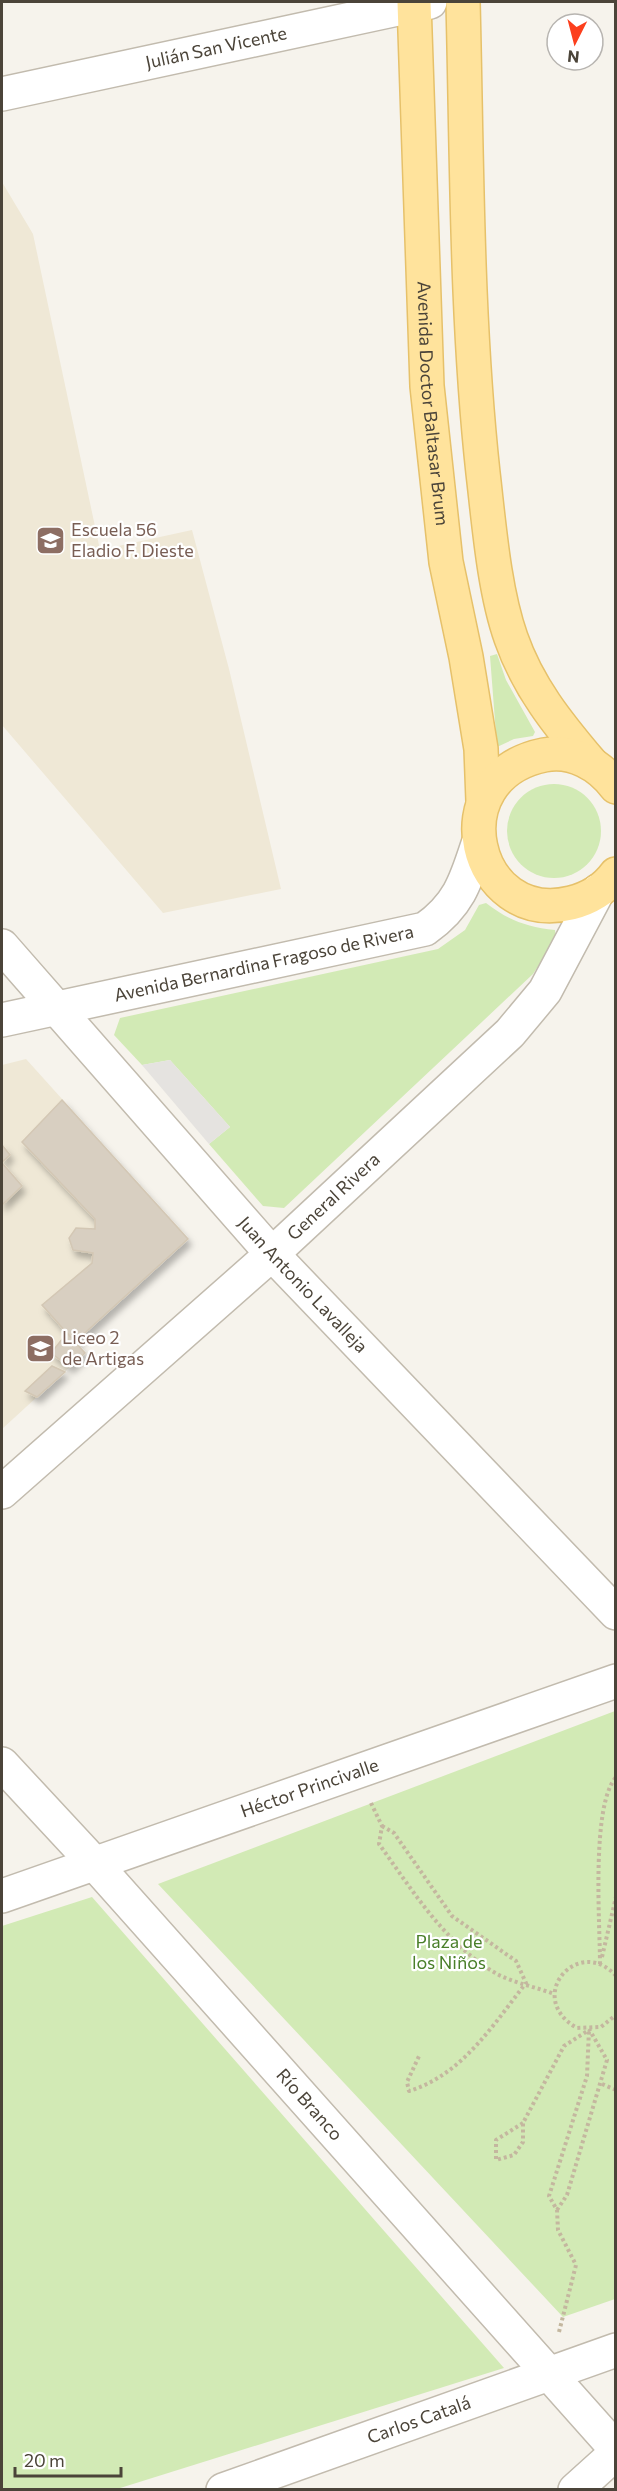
<svg xmlns="http://www.w3.org/2000/svg" width="617" height="2491" font-family="Commissioner,sans-serif">
<style>
.education{fill:#efe8d6}
.green{fill:#d2eab5}
.parking{fill:#e5e3e0}
.building{fill:#d8cfc1;stroke:#d3c7b4;stroke-width:1.5;filter:url(#shadow)}
.lines{fill:none;stroke-linecap:round;stroke-linejoin:round}
.minor-casing{stroke:#c2bbae;stroke-width:36}
.primary-casing{stroke:#e6c16a;stroke-width:36}
.path{stroke:#c4b79f;stroke-width:4;stroke-dasharray:3 3;stroke-linecap:butt}
.minor{stroke:#fff;stroke-width:33}
.primary{stroke:#ffe39c;stroke-width:33}
.labels{text-anchor:middle;stroke-width:4.5;stroke-linejoin:round;paint-order:stroke}
.street-label{font-size:18px;fill:#4b4439;stroke:#fff}
.education-label{font-size:18px;fill:#785e54;stroke:#fff;text-anchor:start}
.park-label{font-size:18px;fill:#4a7f2a;stroke:#fff}
</style>
<defs>
<filter id="shadow"><feDropShadow dx="3.5" dy="6" stdDeviation="3" flood-color="#0004"/></filter>
</defs>
<rect width="100%" height="100%" fill="#f6f3ec"/>
<g class="education">
<path d="M2 182 33 234 100 550 192 530 229 669 281 889 163 913 2 725Z"/>
<path d="M26 1059 188 1239 75 1342 85 1353 2 1429V1065Z"/>
</g>
<g class="green">
<path d="M497 654 506 680 535 732 533 736 514 739 497 747 490 656Z"/>
<circle cx="554" cy="831" r="47"/>
<path d="M486 903C508 920 526 927 555 930L556 939 533 974 284 1208 263 1206 209 1144 230 1127 170 1060 142 1065 114 1035 120 1018 438 949 465 930 479 905Z"/>
<path d="M615 1711V2299L563 2317 158 1884Z"/>
<path d="M92 1897 504 2368 117 2489H2V1926Z"/>
</g>
<path class="parking" d="M170 1060 230 1127 209 1144 142 1065Z"/>
<g class="building">
<path d="M62 1100 188 1239 75 1342 42 1305 92 1263 93 1253 73 1250 69 1238 76 1228 95 1229V1219L22 1142Z"/>
<path d="M2 1145 10 1155 2 1162Z"/>
<path d="M2 1163 22 1186 2 1205Z"/>
<path d="M67 1333 85 1353 70 1367 51 1353Z"/>
<path d="M52 1366 65 1372 37 1397 25 1391Z"/>
</g>
<g class="lines">
<defs>
<g id="minor">
<path id="s1" d="M2 94 430 2"/>
<path id="s2" d="M2 946 272 1254 616 1613"/>
<path id="s3" d="M2 1020 425 929C459 905 466 881 478 844"/>
<path id="s4" d="M2 1492 272 1254 510 1033 545 991 598 891"/>
<path id="s5" d="M2 1764 94 1863 616 2449"/>
<path id="s6" d="M2 1896 616 1681"/>
<path id="s7" d="M223 2490 616 2350"/>
<path d="M575 2490 616 2453"/>
</g>
<g id="primary">
<path id="s8" d="M414 2 427 386 446 562 466 657 481 749 483 801"/>
<path d="M463 2C467 158 466 317 483 473 489 524 494 590 511 638 528 687 558 724 591 763"/>
<path d="M616 787C600 765 572 749 544 755 437 777 473 927 571 903 588 899 605 889 616 874"/>
</g>
</defs>
<use href="#minor" class="minor-casing"/>
<use href="#primary" class="primary-casing"/>
<g class="path">
<path d="M371 1803 382 1826 379 1844C413 1891 445 1944 497 1974 514 1983 536 1987 554 1994"/>
<path d="M382 1826 394 1833 452 1916 516 1961 526 1983C493 2025 462 2075 409 2091L407 2082 420 2054"/>
<path d="M602 1957 616 1897"/>
<path d="M600 1964C600 1923 591 1806 616 1777"/>
<path d="M616 1976C579 1934 523 1997 577 2028L601 2027 616 2015"/>
<path d="M602 2084 616 2090"/>
<path d="M523 2123 496 2140V2160L514 2155 523 2142V2123L564 2046 589 2030"/>
<path d="M557 2210 567 2195 607 2060 589 2029"/>
<path d="M559 2332 576 2265 558 2230 557 2210 549 2196 587 2076 589 2029"/>
</g>
<use href="#minor" class="minor"/>
<use href="#primary" class="primary"/>
</g>
<defs>
<symbol id="school-square" viewBox="-11 -11 22 22"><rect x="-9" y="-9" width="18" height="18" rx="4" fill="#8d6e63" stroke="#fff"/><path d="M0-5L7-2L0 1L-7-2ZM-4 1L0 2.5L4 1V4Q0 6-4 4Z" fill="#fff"/></symbol>
</defs>
<g fill-rule="evenodd">
<use href="#school-square" x="34" y="524" width="33" height="33"/>
<use href="#school-square" x="24" y="1332" width="33" height="33"/>
</g>
<g class="labels">
<g class="street-label">
<text dy="6" stroke="none"><textPath href="#s1" startOffset="219">Julián San Vicente</textPath></text>
<text dy="6" stroke="none"><textPath href="#s8" startOffset="402">Avenida Doctor Baltasar Brum</textPath></text>
<text dy="6" stroke="none"><textPath href="#s3" startOffset="268">Avenida Bernardina Fragoso de Rivera</textPath></text>
<text dy="6" stroke="none"><textPath href="#s4" startOffset="444">General Rivera</textPath></text>
<text dy="6" stroke="none"><textPath href="#s2" startOffset="453">Juan Antonio Lavalleja</textPath></text>
<text dy="6" stroke="none"><textPath href="#s6" startOffset="326">Héctor Princivalle</textPath></text>
<text dy="6" stroke="none"><textPath href="#s5" startOffset="459">Río Branco</textPath></text>
<text dy="6" stroke="none"><textPath href="#s7" startOffset="208">Carlos Catalá</textPath></text>
</g>
<g class="education-label">
<text x="71" y="536">Escuela 56<tspan x="71" dy="21">Eladio F. Dieste</tspan></text>
<text x="62" y="1344">Liceo 2<tspan x="62" dy="21">de Artigas</tspan></text>
</g>
<g class="park-label">
<text x="449" y="1948">Plaza de<tspan x="449" dy="21">los Niños</tspan></text>
</g>
</g>
<rect width="617" height="2491" fill="none" stroke="#4b4439" stroke-width="6"/>
<g transform="translate(575 42) rotate(186)"><circle r="28" fill="#ffffff" stroke="#b7b4b0" stroke-width="1.5"/>
<path d="M0-4.5L10 22L0 15L-10 22Z" fill="#fc3f1d"/>
<text y="-9" font-size="16" font-weight="bold" text-anchor="middle" fill="#4b4439">N</text>
</g>
<path d="M15 2467v9h106v-9" fill="none" stroke="#4b4439" stroke-width="3"/>
<text x="24" y="2467" font-size="18" fill="#4b4439" stroke="#ffffff" stroke-width="4.5" paint-order="stroke">20 m</text>
</svg>
